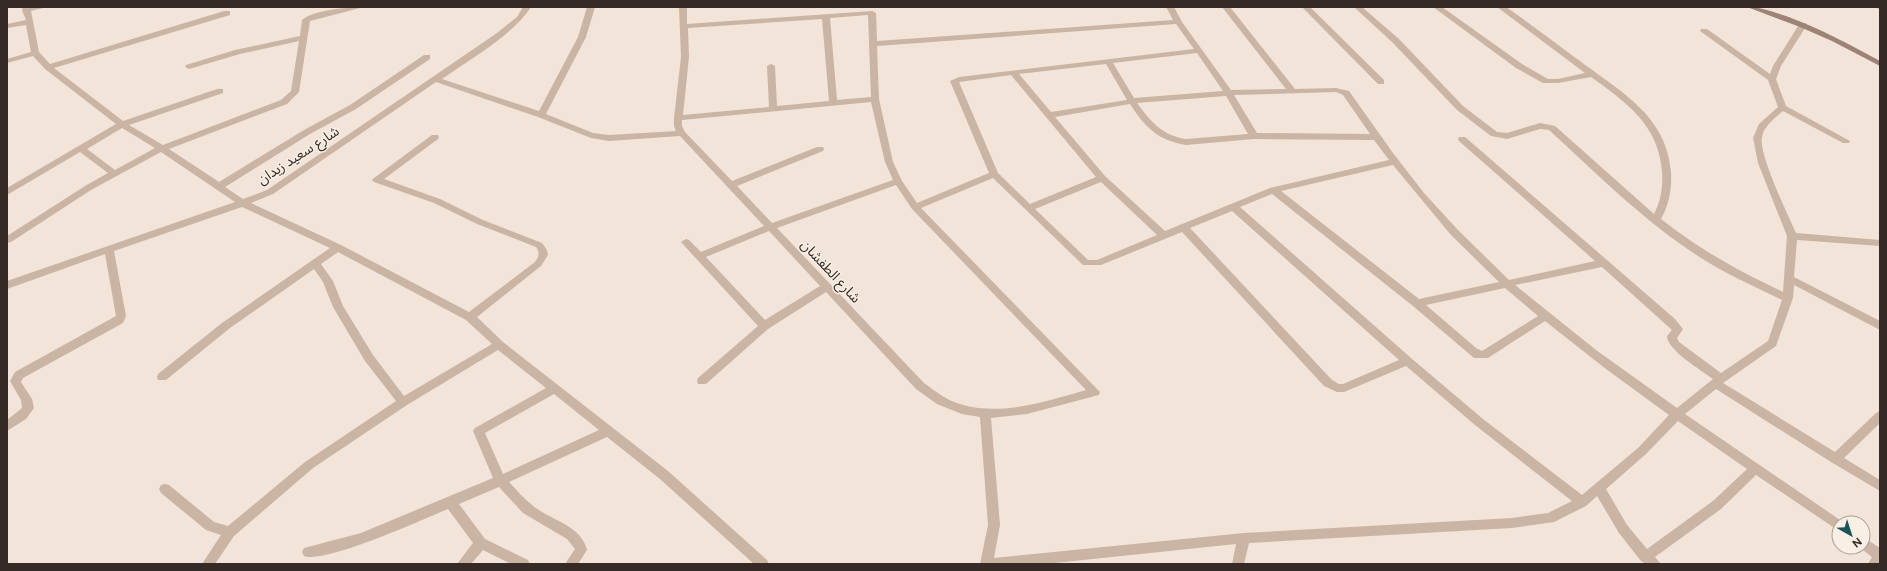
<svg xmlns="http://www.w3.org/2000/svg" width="1887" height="571" font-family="Figtree,'Noto Sans Arabic',sans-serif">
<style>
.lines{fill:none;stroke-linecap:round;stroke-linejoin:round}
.street{fill:#cab4a4;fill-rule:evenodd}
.secondary{fill:#9d8276;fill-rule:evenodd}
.rail{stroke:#352a26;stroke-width:2.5;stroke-dasharray:1 2.5;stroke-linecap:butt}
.labels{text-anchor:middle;stroke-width:3;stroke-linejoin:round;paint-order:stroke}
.street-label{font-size:14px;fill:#352a26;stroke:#f9efe5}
</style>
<rect width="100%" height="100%" fill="#f2e4d8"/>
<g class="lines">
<g class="street">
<path d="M23 7H47L31 11 39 52 50 64 224 11H230V15L54 68 123 121 217 89H223V93L129 125 163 145 281 100 291 91 299 41 240 54 189 69 185 67 186 65 235 50 300 36 302 20C313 10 349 7 364 7L310 21 299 92 287 104 169 149 219 182 304 130 350 105 424 55H430V59L356 109 310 134 225 187 243 199 267 190 497 33 517 17 523 7H531C511 37 471 58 442 79L539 111 578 37 587 7H595L586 37 546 114 593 133 609 135 676 131 674 126V118L681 57 679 7H687V24L872 11 876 13 877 41 1173 20 1166 7H1174L1182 22 1231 90 1286 89 1222 7H1230L1295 89 1336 88 1349 91 1393 153 1424 193 1458 230 1509 280 1595 261 1459 141 1458 139 1459 137H1465L1675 319 1683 329 1677 338 1679 342 1721 373 1768 341 1782 300C1754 286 1725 274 1698 256 1644 221 1597 174 1549 130L1540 129 1507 139 1491 136 1457 110 1393 43 1354 7H1362L1399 39 1463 106 1497 132 1507 133 1540 123 1555 126 1654 214C1661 201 1663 186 1662 172 1659 125 1626 102 1591 77L1558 83H1543L1516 68 1433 7H1442L1522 64 1548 79H1558L1585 73 1497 7H1506C1531 24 1555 43 1580 61 1621 92 1667 116 1671 172 1672 189 1669 205 1661 219 1702 251 1737 270 1783 292L1787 236 1758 163 1753 138 1759 124 1778 107 1768 80 1700 31 1701 29H1707L1770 74 1773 66 1800 23H1806L1807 25 1781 66 1776 79 1786 106 1850 141 1849 143H1843L1783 111C1775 118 1764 126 1762 137 1758 153 1788 215 1796 233L1880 240V246L1797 240 1794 277 1880 321V330L1794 285 1793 298 1776 346 1723 383 1835 452 1876 413 1880 411V423L1844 458 1880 480V491L1831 462 1716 389 1685 414 1843 522 1839 523V531L1756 475 1721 509 1655 557 1661 564H1646L1641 561 1619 533 1597 496 1586 506 1554 522 1512 528 1249 543 1244 564H1232L1236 544 1045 564H980L988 525 980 417 962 414 937 404 916 389 826 292 768 329 706 384H698L697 381 698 378 758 326 681 242 686 239 689 240 701 252 764 226 680 136 609 141 591 138 538 117 436 82 273 194 251 203 341 245 469 312 535 262C539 257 540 252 536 247L477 224 434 203 374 182 372 180 374 178 432 135H438L439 137 438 139 384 179 440 199 483 220 542 243 547 250 548 255 541 266 477 317 503 342 668 471 767 560 769 564H754L660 479 607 437 509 482C516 489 523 498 531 504 548 520 581 524 587 550L578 564H565L575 549 567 539 523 513 499 487 459 504 485 539 528 560 530 564H511L483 550 471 564H457L473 543 448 509C424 519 325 564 304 556L302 552 304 548 361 533 493 478 473 431 475 428 546 388 498 350 407 405 313 468 234 536 215 564H202L221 535 206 530 161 493 159 489 161 485 165 484 169 485 214 522 228 526 305 462 396 401 365 361 333 307 323 282 314 269 230 328 166 380H158L157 377 158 374 222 323 330 248 242 207 114 251 126 316 123 323 23 378 21 382 32 399 34 408 26 419 7 431V420L22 408 21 400 10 381 15 372 116 316 105 254 7 289V281L235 202 161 152 91 190 11 242 7 243V236L85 186 108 173 80 152 7 195V188L116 124 45 69 33 56 7 63V59L31 52 26 25 7 28V24L26 20 22 10ZM868 15 871 97 837 100 830 18ZM822 19 829 101 777 106 775 66 771 64 767 66 769 107 683 115 689 57 688 28ZM1176 24 1194 49 959 77 950 81 989 173 917 203 902 181 893 162 879 99 877 46ZM1197 53 1223 91 1134 98 1113 63ZM1106 64 1127 100 1051 112 1019 74ZM1011 75 1096 177 1030 204 998 173 959 82ZM1336 92 1343 95 1370 134 1257 133 1234 95ZM1226 96 1248 134 1186 139C1163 136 1150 121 1137 103ZM871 102 885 162 893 180 772 223 737 186 823 151 824 149 823 147H817L732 181 685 132 682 126V120ZM1130 104C1145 127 1157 140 1186 145L1254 139 1374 140 1389 160 1270 188 1165 231 1105 176 1055 117ZM122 128 155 148 115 170 87 149ZM1393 165 1451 235 1499 282 1419 299 1281 191ZM993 178 1083 265H1101L1182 232 1324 386 1337 392H1344L1406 366 1475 425 1572 501 1548 513 1512 518 1244 533 994 558 1000 525 991 418 1027 414 1095 396 1099 395 1100 392 921 208ZM1101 182 1157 235 1097 260H1088L1035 209ZM896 185 912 209 1086 390C1047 401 1004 416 963 405 948 401 936 392 924 383L777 228ZM1272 194 1413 306 1474 358H1488L1545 321 1606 369 1669 415 1638 448 1582 495 1483 419 1411 358 1240 207ZM1232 211 1399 360 1343 384H1339L1332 380 1190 228ZM769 231 820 286 765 320 706 257ZM338 252 466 320 492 344 404 396 373 355 343 306 333 281 321 264ZM1602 267 1672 330 1667 336C1667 350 1701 370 1713 379L1677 408 1596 350 1515 285ZM1505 288 1538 316 1482 351 1476 348 1426 305ZM554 394 599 430 503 474 485 433ZM1678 421 1747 469 1713 501 1647 549 1627 525 1606 489 1646 454Z"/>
<path d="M1302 7H1310L1384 80V84H1378Z"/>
<path d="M1863 537 1880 548V564H1868L1872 557 1859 547H1863Z"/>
</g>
<path class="secondary" d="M1747 7C1761 7 1773 12 1786 16 1819 28 1849 44 1880 61V66L1832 41 1800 27Z"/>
<path class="rail" d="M1878 7 1880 8"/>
</g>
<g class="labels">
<g class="street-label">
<text transform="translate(298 155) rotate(-33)" y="5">شارع سعيد زيدان</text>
<text transform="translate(831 271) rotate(47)" y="5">شارع الطفشان</text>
</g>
</g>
<rect width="1887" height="571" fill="none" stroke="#352a26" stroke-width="16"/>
<g transform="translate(1851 535) rotate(141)"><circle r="19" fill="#f9efe5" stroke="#aba099"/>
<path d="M0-3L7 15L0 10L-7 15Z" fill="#1b5657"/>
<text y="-6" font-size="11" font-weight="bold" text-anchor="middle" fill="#352a26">N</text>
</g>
</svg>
